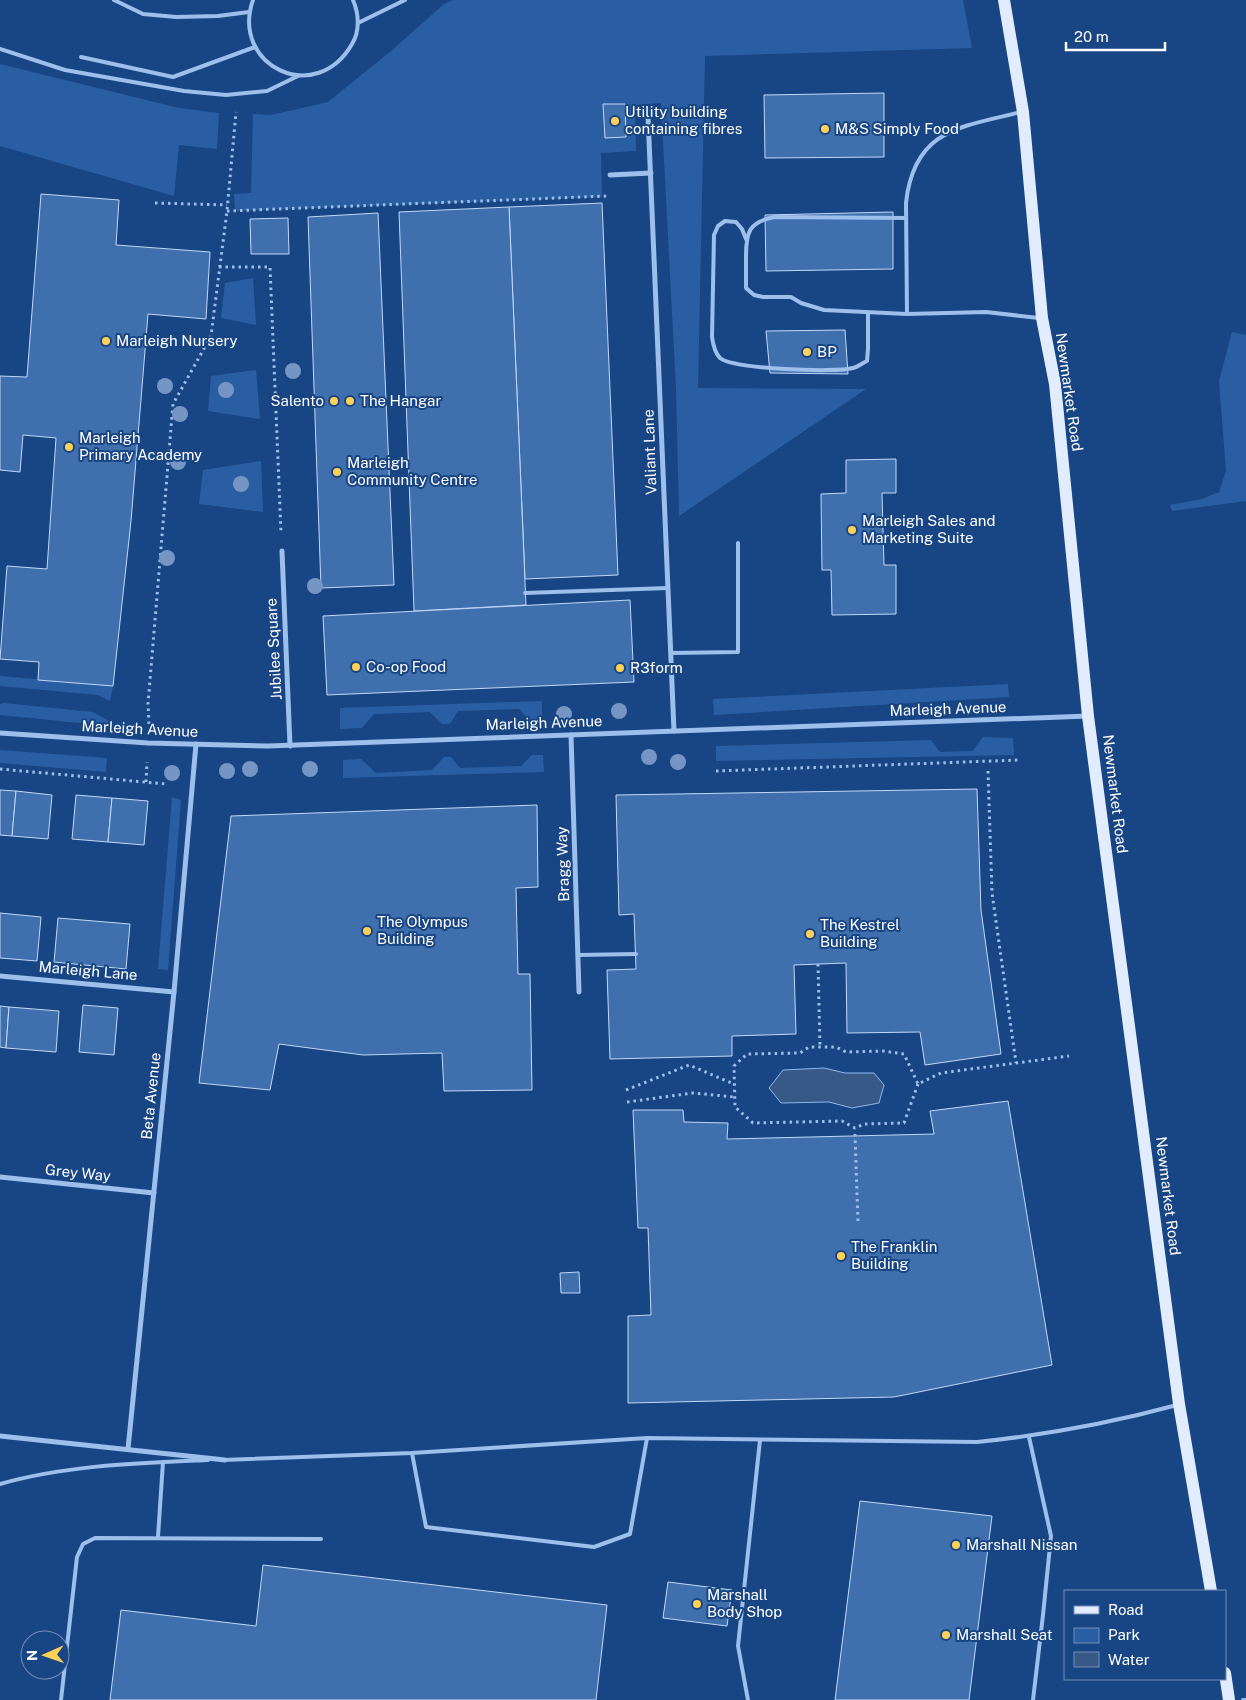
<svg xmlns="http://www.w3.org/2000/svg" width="1246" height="1700" font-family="'Public Sans',sans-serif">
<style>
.green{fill:#2a5ea3}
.water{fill:#375987;stroke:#8eb9ef}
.building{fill:#406fad;stroke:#c1d9f9}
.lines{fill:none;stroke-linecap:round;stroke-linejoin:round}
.path{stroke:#9cbfec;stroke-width:3;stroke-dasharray:2.5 4;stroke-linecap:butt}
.service{stroke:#9cbfec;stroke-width:4}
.minor{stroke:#9cbfec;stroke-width:5}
.primary{stroke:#e1ecff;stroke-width:12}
.tree{fill:#7596c4}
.poi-dot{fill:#ffd257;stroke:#184583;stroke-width:2}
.labels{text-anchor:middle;stroke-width:4;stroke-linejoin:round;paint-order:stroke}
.poi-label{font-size:15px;fill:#fff;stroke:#184583;text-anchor:start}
.street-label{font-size:15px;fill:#fff;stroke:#184583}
</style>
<rect width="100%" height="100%" fill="#184583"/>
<g class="green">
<path d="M453 0H963L972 48 705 56 698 388 866 389 679 516 676 389 661 103 635 105 636 151 601 153 602 197 235 211 234 194 251 193 253 114 271 115 328 102 391 51 444 4Z"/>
<path d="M0 64 179 108 219 113 217 149 179 145 174 196 0 146Z"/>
<path d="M253 278 256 325 221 318 225 283Z"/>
<path d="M1232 332 1246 335V501L1172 511 1170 505 1202 499 1219 492 1226 471 1219 381Z"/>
<path d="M256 370 260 419 208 411 211 376Z"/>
<path d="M261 461 263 512 199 504 203 470Z"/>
<path d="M0 676 113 686 110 701 98 695 0 686Z"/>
<path d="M1008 684 1009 697 714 715 713 699Z"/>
<path d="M542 701V720L531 721 519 709 458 711 450 724H442L430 712 374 714 362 728 340 729V708Z"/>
<path d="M4 703 93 712 109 721V726L0 715V704Z"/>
<path d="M983 737 1013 738 1014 755 716 761V746L931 740 940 752 973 751Z"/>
<path d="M0 750 107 758 106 772 0 763Z"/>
<path d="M532 755H543L544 772 343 778V760L361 759 376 773 432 770 444 757H451L460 768 521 766Z"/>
<path d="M172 797 181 800 168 970 158 969Z"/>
</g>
<path class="water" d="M824 1068 845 1073H874L884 1085 879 1103 852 1108 829 1102 781 1103 769 1088 783 1070Z"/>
<g class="building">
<path d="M884 93V157L765 158 764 95Z"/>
<path d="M603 104H625L626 137 605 138Z"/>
<path d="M41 194 119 200 116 245 210 252 206 319 148 314 131 521 113 686 38 680 39 662 0 659 7 566 47 569 56 438 23 435 20 472 0 470V376L27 377Z"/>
<path d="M602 203 618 575 525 579 509 207Z"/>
<path d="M509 207 526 605 414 611 399 212Z"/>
<path d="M893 212V269L766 271 765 215Z"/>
<path d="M378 213 394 585 321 588 308 217Z"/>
<path d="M288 218 289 254H251L250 219Z"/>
<path d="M845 330 848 374 770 373 766 331Z"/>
<path d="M896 459V493H882L884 565H896V614L832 615 831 570H822L821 494 846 493V460Z"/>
<path d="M630 600 634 682 327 695 323 616Z"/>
<path d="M977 789 981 910 1001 1054 925 1065 920 1032 847 1033 846 963 794 965 796 1034 732 1036V1056L610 1059 607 970 636 969 634 914 619 915 616 795Z"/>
<path d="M0 790 16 791 12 836 0 835Z"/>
<path d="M16 791 52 795 48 839 12 836Z"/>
<path d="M76 795 112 798 108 842 72 839Z"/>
<path d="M112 798 148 801 144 845 108 842Z"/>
<path d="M537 805 538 887 516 888 518 974H530L532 1090 444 1091 442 1053 363 1055 279 1044 270 1090 199 1083 231 816Z"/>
<path d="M0 913 41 917 37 961 0 958Z"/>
<path d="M58 918 130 924 126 969 54 962Z"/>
<path d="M83 1005 118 1008 114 1055 79 1052Z"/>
<path d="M0 1006 9 1007 6 1048 0 1047Z"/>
<path d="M9 1007 59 1011 56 1052 6 1048Z"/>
<path d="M1008 1101 1052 1365 894 1397 628 1403V1316L651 1315 648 1228H638L633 1110H683L684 1122 728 1123 727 1139 934 1134 930 1111Z"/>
<path d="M579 1272 580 1293H561L560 1273Z"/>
<path d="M860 1501 992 1516 969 1700H835Z"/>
<path d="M263 1565 607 1605 596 1700H110L121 1610 256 1626Z"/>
<path d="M668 1582 732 1590 727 1626 663 1618Z"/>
</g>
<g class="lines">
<g class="path">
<path d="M155 203 227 205"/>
<path d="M227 211 608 196"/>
<path d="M219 267H270L281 533"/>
<path d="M149 724 148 704 173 404 211 336 227 211 236 112"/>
<path d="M0 769 166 784"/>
<path d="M716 771 1020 760"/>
<path d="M988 771 992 893 1016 1063"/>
<path d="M146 782 147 762"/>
<path d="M818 964 820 1047"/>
<path d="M918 1084 904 1123 864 1124 855 1128 842 1121 753 1123 735 1107 734 1066 747 1054 800 1053 809 1047H836L846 1052 883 1051 904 1054 918 1084 941 1073 1069 1056"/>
<path d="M626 1090 689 1065 734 1084"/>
<path d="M627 1102 693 1093 734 1097"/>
<path d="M855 1134 858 1222"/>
</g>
<g class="service">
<path d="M114 0 143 14 176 17 218 16 249 12"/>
<path d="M253 0C230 66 316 107 352 44 360 31 359 14 353 0"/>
<path d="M358 23 405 0"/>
<path d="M0 49 65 70 184 91 226 95 267 91 298 76"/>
<path d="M81 57 173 77 255 47"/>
<path d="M1021 112C961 127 914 129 906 203L907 314 986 312 1039 318"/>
<path d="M906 218 774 217C749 222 746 232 746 256 746 267 746 277 746 288L754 295 763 297H791L801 303 824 310 907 314"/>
<path d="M746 239 742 229 736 222 725 221 718 226 714 235 712 337C713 344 715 353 720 358 733 369 836 373 853 368 858 367 862 363 867 361L868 349V313"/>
<path d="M525 593 668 588"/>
<path d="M671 653 738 652V543"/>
<path d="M578 955 636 954"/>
<path d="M1029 1437 1051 1536 1043 1615 1033 1700"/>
<path d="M412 1453 426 1527 594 1547 630 1534 647 1438"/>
<path d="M223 1460 412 1453 647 1438 977 1442C1045 1435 1111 1423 1177 1405"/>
<path d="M0 1484C67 1465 139 1463 208 1460"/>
<path d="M158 1537 163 1462"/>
<path d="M61 1700 77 1557 83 1544 95 1538 321 1539"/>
<path d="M748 1700 738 1646 760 1440"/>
<path d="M1243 1700H1246"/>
</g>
<g class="minor">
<path d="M648 116 674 731"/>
<path d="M610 175 651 173"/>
<path d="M282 551 290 746"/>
<path d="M0 733 148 743 268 746 1088 716"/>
<path d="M571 735 579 992"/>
<path d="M0 976 174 992"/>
<path d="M0 1177 154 1193"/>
<path d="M0 1436 225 1460"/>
<path d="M128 1449 174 992 196 744"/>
</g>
<g class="primary">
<path d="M1004 0 1023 112 1042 318 1055 384 1088 716 1179 1404 1211 1591"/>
<path d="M1225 1673 1229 1700"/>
</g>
</g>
<g class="tree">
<circle cx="293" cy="371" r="8"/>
<circle cx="165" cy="386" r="8"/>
<circle cx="226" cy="390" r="8"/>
<circle cx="180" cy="414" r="8"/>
<circle cx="178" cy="462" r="8"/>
<circle cx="241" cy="484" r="8"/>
<circle cx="167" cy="558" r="8"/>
<circle cx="315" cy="586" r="8"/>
<circle cx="619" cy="711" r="8"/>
<circle cx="564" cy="714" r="8"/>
<circle cx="649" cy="757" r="8"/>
<circle cx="678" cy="762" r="8"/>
<circle cx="250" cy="769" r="8"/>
<circle cx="310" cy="769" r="8"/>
<circle cx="227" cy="771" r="8"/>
<circle cx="172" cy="773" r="8"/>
</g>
<g class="poi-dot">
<circle cx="615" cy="121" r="5"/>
<circle cx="825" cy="129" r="5"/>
<circle cx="106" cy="341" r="5"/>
<circle cx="807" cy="352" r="5"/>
<circle cx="334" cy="401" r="5"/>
<circle cx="350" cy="401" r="5"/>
<circle cx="69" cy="447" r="5"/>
<circle cx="337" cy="472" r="5"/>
<circle cx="852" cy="530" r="5"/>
<circle cx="356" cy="667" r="5"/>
<circle cx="620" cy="668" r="5"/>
<circle cx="367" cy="931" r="5"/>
<circle cx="810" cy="934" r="5"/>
<circle cx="841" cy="1256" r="5"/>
<circle cx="956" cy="1545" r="5"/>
<circle cx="697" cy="1604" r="5"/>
<circle cx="946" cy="1635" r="5"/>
</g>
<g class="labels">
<g class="poi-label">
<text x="625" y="117">Utility building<tspan x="625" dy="17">containing fibres</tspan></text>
<text x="835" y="134">M&amp;S Simply Food</text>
<text x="116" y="346">Marleigh Nursery</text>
<text x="817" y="357">BP</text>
<text x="324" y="406" text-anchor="end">Salento</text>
<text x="360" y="406">The Hangar</text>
<text x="79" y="443">Marleigh<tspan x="79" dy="17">Primary Academy</tspan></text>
<text x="347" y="468">Marleigh<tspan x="347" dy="17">Community Centre</tspan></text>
<text x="862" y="526">Marleigh Sales and<tspan x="862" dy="17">Marketing Suite</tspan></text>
<text x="366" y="672">Co-op Food</text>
<text x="630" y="673">R3form</text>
<text x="377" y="927">The Olympus<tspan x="377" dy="17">Building</tspan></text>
<text x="820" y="930">The Kestrel<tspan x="820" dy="17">Building</tspan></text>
<text x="851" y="1252">The Franklin<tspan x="851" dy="17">Building</tspan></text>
<text x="966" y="1550">Marshall Nissan</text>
<text x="707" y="1600">Marshall<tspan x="707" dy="17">Body Shop</tspan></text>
<text x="956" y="1640">Marshall Seat</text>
</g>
<g class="street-label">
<text transform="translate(1069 392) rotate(82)" y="5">Newmarket Road</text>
<text transform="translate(650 452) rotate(-92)" y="5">Valiant Lane</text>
<text transform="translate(274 649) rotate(-93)" y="5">Jubilee Square</text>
<text transform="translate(948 709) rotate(-2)" y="5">Marleigh Avenue</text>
<text transform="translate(544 723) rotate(-2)" y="5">Marleigh Avenue</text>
<text transform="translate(140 729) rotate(3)" y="5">Marleigh Avenue</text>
<text transform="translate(1115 794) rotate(83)" y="5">Newmarket Road</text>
<text transform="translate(563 864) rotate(-92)" y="5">Bragg Way</text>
<text transform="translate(88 971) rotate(5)" y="5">Marleigh Lane</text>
<text transform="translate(151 1096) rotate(-84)" y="5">Beta Avenue</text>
<text transform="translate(78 1173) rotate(6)" y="5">Grey Way</text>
<text transform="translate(1168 1196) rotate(83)" y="5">Newmarket Road</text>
</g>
</g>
<rect x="1064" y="1590" width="162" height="90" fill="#184583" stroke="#748fb5"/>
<rect x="1074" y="1606" width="25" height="8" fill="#e1ecff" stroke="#748fb5"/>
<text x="1108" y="1615" font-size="15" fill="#ffffff">Road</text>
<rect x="1074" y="1628" width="25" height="15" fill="#2a5ea3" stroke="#748fb5"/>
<text x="1108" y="1640" font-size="15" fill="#ffffff">Park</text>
<rect x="1074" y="1652" width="25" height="15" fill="#375987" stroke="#748fb5"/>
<text x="1108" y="1665" font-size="15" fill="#ffffff">Water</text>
<g transform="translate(45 1655) rotate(268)"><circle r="24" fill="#184583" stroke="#748fb5"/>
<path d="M0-4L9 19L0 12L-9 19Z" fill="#ffd257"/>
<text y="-8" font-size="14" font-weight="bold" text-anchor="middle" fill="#ffffff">N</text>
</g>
<path d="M1066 42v8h99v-8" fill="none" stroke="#ffffff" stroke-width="2.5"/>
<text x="1074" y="42" font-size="15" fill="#ffffff" stroke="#184583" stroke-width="4" paint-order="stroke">20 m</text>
</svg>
